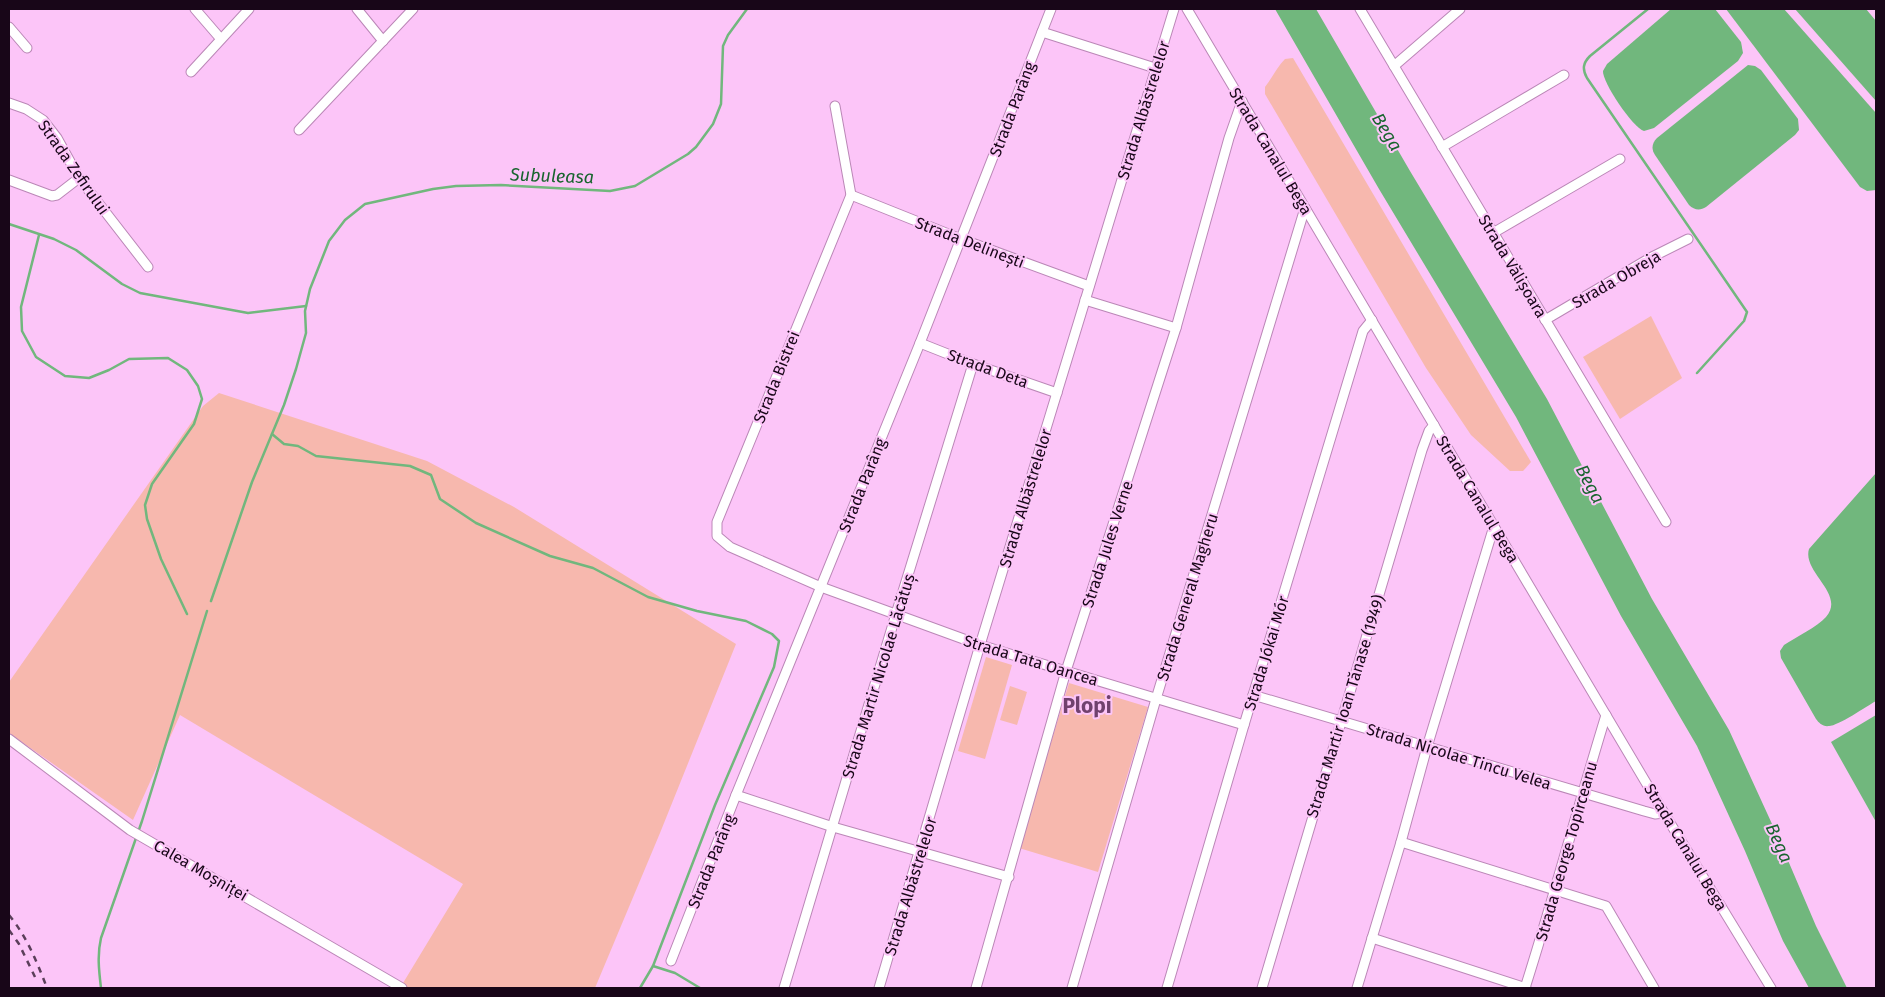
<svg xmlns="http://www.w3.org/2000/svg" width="1885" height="997" font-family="'Fira Sans',sans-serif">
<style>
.green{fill:#f7b8ae}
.water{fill:#71b77d}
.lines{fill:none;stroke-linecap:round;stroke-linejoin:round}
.stream{stroke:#71b77d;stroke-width:2.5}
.minor-casing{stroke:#bb87b7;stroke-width:11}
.minor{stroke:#fff;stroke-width:9}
.rail{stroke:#5b3e5a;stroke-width:2.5;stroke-dasharray:6 6;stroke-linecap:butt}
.labels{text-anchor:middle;stroke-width:4;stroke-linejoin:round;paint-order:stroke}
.street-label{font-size:16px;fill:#180618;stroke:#fcc5f8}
.water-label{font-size:18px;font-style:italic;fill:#18642e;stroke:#fcc5f8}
.district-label{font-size:21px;font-weight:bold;fill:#70416e;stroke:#fcc5f8}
</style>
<rect width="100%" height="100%" fill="#fcc5f8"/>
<g class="green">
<path d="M1293 58 1531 462 1523 471H1510L1471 435 1426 368 1265 94V87C1272 78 1277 67 1285 59Z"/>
<path d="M1651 316 1682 378 1620 419 1583 357Z"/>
<path d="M219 393 427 461 514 507 736 644 660 833 595 988H400L463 884 180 715 133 820 9 733V682L203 406Z"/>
<path d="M986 657 1012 665 985 759 958 751Z"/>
<path d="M1069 683 1148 707 1098 872 1019 848Z"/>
<path d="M1010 686 1027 692 1017 725 1000 720Z"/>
</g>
<g class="water">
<path d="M1275 9H1316L1410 171 1547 399 1652 599 1729 730 1778 837 1816 926 1847 988H1809L1783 941 1745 851 1697 746 1621 616 1516 417 1379 189Z"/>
<path d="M1671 9H1715L1741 42 1743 53 1738 61 1654 128 1644 131C1633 128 1602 82 1603 71L1607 64Z"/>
<path d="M1726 9H1784L1876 113V190L1867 191 1860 187Z"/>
<path d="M1795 9H1866L1876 21V101Z"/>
<path d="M1748 65 1755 66 1761 70 1798 119 1799 130 1795 135 1706 207C1700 211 1694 210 1689 205L1655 155C1651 149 1652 143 1657 138Z"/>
<path d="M1876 473V701C1867 706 1838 726 1829 726 1823 727 1819 723 1816 719L1781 658 1780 651 1784 645C1796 637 1817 627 1826 617 1846 594 1802 572 1809 549Z"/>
<path d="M1876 715V822L1831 742Z"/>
</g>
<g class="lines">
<g class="stream">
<path d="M1648 9 1590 56C1583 63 1582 69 1587 78L1747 312 1744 321 1697 373"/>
<path d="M9 224 54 239 76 250 122 284 140 293 248 313 306 306"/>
<path d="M39 235 21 307 22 331 36 357 65 376 89 378 109 370 129 359 168 358 187 370 198 386 202 399 194 424 152 484 145 505 147 519 161 559 187 614"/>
<path d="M272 434 284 444 298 446 316 456 410 466 431 475 440 499 476 523 550 556 593 568 648 597 697 611 746 621 772 634 779 641 774 667 715 805 653 966 640 988"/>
<path d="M211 601 252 482 284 405 296 369 306 333 305 311 310 289 329 241 345 220 365 204 433 189 456 186 501 185 610 191 635 186 688 154 696 147 713 124 721 104 723 46 728 35 747 9"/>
<path d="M653 966 675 973 700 988"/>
<path d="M101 988C99 971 97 955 101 938L142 821 207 611"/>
</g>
<defs>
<g id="minor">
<path d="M195 9 220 38"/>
<path d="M357 9 383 41"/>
<path d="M1187 9 1664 813 1771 988"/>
<path d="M1360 9 1666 522"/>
<path d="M9 27 27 48"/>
<path d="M1042 32 1155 68"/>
<path d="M1394 66 1460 9"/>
<path d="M191 72 249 9"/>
<path d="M9 103 26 109 43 120 57 138 79 178 148 267"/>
<path d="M835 106 851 195 717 522V536L730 547 821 587 980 645 1244 725"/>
<path d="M299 130 413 9"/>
<path d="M1442 147 1564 75"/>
<path d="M9 180 52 196 57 195 79 178"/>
<path d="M851 195 961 239 1089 286"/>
<path d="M1493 233 1620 159"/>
<path d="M1085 300 1176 328"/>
<path d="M1545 320 1650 258 1688 239"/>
<path d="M920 343 973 364 1057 393"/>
<path d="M1253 695 1644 811 1655 814 1664 813"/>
<path d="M9 739 130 830 402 988"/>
<path d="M736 795 833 827 1009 877"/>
<path d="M1401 842 1606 906 1654 988"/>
<path d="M1372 938 1526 988"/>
<path d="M671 961 736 795 920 343 1051 9"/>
<path d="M784 988 896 614 973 364"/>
<path d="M879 988 980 645 1174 9"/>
<path d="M976 988 1066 671 1176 328 1229 138 1242 101"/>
<path d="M1072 988 1156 699 1305 208"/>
<path d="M1167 988 1244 725 1360 341 1363 331 1372 320"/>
<path d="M1262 988 1422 450 1429 431 1434 425"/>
<path d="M1357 988 1401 842 1427 747 1494 526"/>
<path d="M1525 988C1554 897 1578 806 1606 715"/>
</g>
</defs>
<use href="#minor" class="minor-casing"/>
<use href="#minor" class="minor"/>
<g class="rail">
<path d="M9 915C27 937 37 962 47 988"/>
<path d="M9 930 19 944 35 977"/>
</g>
</g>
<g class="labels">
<g class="street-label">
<text transform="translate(1012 109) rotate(-69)" y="6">Strada Parâng</text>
<text transform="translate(1143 110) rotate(-73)" y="6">Strada Albăstrelelor</text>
<text transform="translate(1271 151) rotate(59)" y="6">Strada Canalul Bega</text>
<text transform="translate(74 167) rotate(55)" y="6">Strada Zefirului</text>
<text transform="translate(970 242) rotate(21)" y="6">Strada Delinești</text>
<text transform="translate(1513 266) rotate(59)" y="6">Strada Vălișoara</text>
<text transform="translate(1616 279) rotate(-30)" y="6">Strada Obreja</text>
<text transform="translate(988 368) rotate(20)" y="6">Strada Deta</text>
<text transform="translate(776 377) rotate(-68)" y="6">Strada Bistrei</text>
<text transform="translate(862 485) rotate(-68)" y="6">Strada Parâng</text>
<text transform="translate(1025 498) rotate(-73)" y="6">Strada Albăstrelelor</text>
<text transform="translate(1478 499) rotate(59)" y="6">Strada Canalul Bega</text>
<text transform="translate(1107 544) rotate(-72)" y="6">Strada Jules Verne</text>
<text transform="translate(1187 597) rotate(-73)" y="6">Strada General Magheru</text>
<text transform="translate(1266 653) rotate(-73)" y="6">Strada Jókai Mór</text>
<text transform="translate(1031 660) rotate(17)" y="6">Strada Tata Oancea</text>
<text transform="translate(878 676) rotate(-73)" y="6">Strada Martir Nicolae Lăcătuș</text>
<text transform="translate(1345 706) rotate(-73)" y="6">Strada Martir Ioan Tănase (1949)</text>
<text transform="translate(1459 756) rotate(17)" y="6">Strada Nicolae Tincu Velea</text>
<text transform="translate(1686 847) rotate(59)" y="6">Strada Canalul Bega</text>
<text transform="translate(1566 851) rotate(-74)" y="6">Strada George Topîrceanu</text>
<text transform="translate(711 861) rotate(-68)" y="6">Strada Parâng</text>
<text transform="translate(201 870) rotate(30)" y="6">Calea Moșniței</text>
<text transform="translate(910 886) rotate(-73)" y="6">Strada Albăstrelelor</text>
</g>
<g class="water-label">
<text transform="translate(1387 132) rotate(59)" y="6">Bega</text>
<text transform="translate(552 176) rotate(2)" y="6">Subuleasa</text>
<text transform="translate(1590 484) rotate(62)" y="6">Bega</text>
<text transform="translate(1779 843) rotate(66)" y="6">Bega</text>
</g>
<g class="district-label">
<text x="1087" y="713">Plopi</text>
</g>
</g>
<rect width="1885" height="997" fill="none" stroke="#180618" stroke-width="20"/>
</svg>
